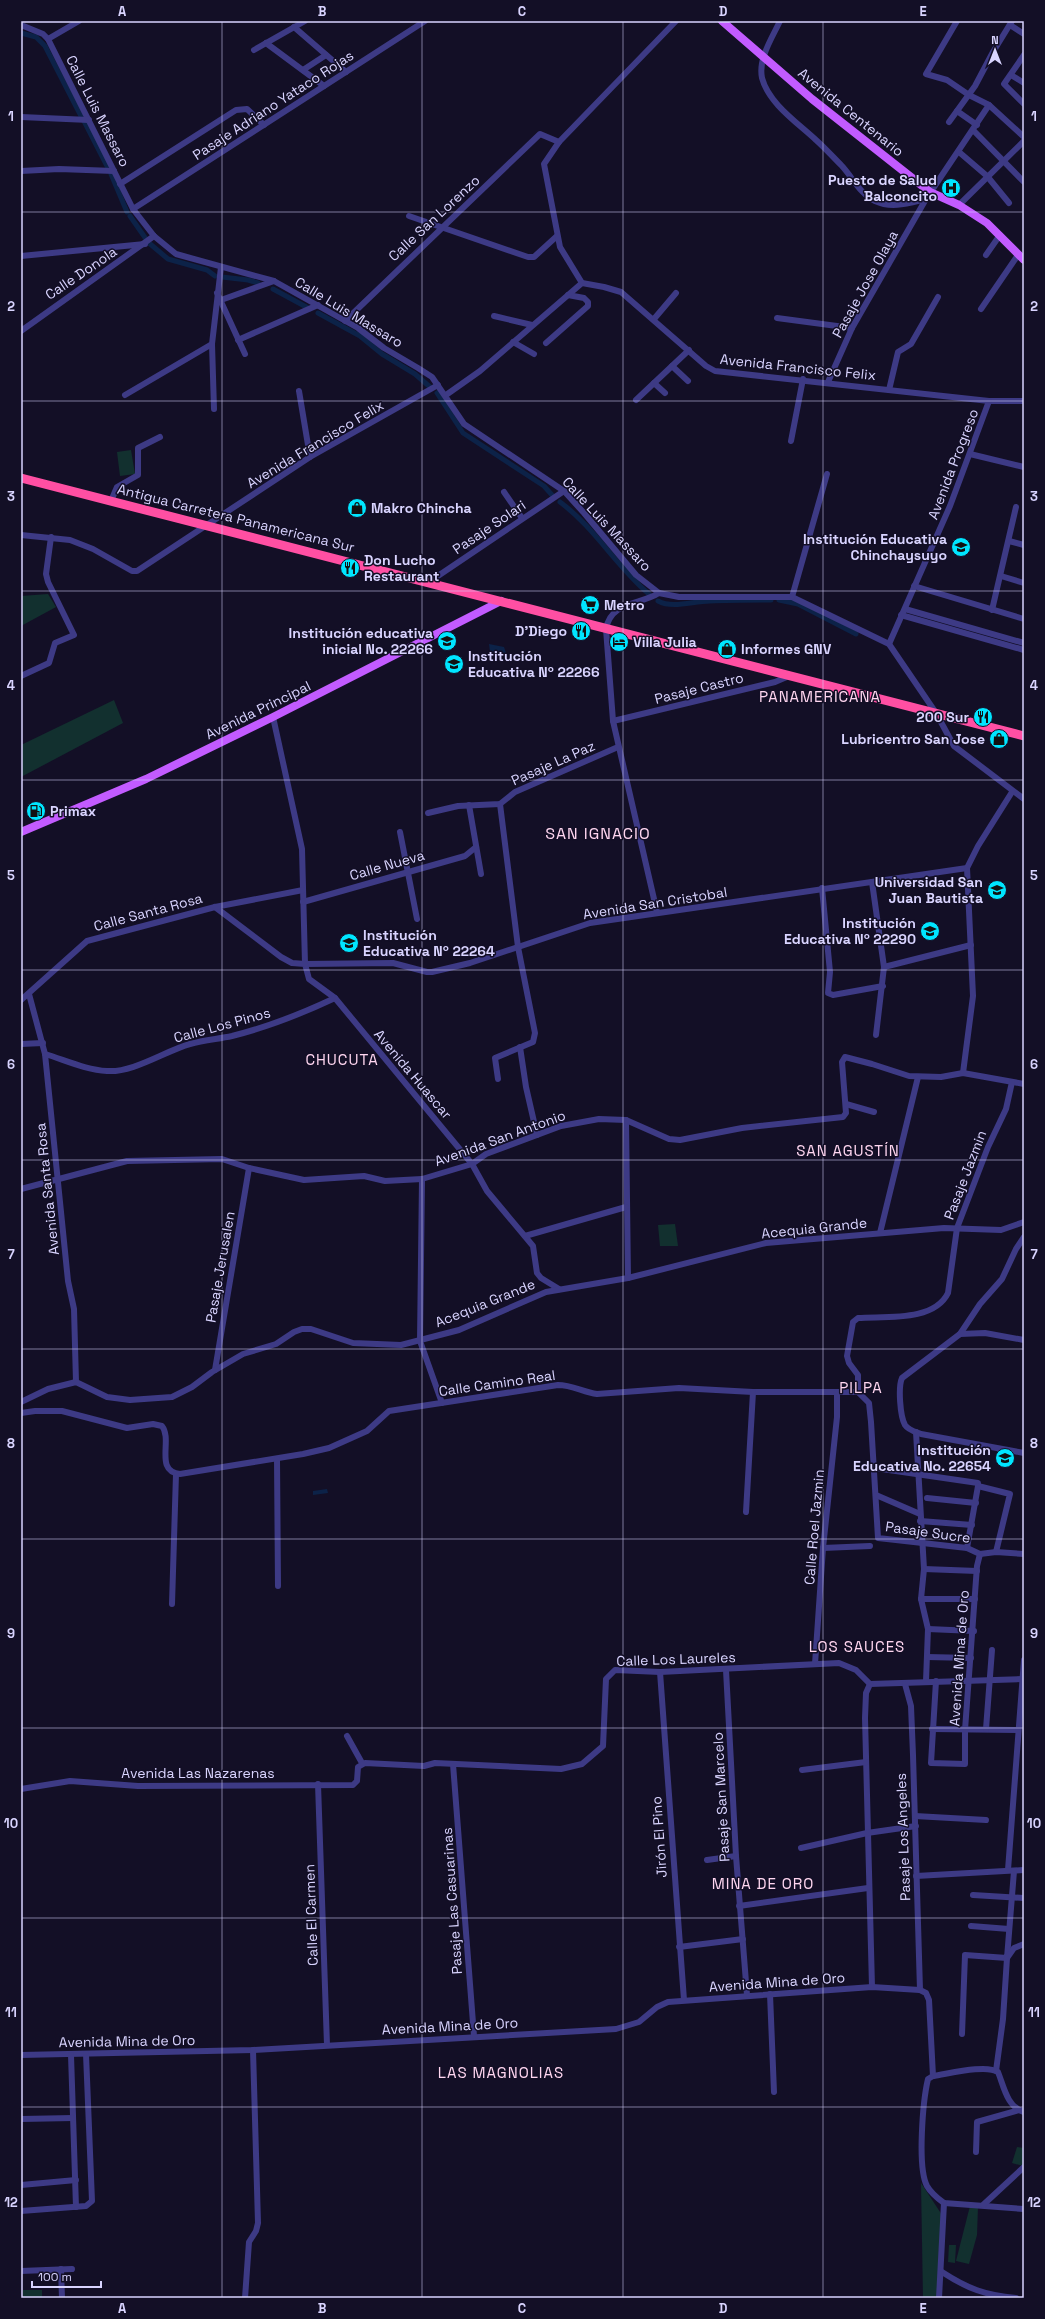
<svg xmlns="http://www.w3.org/2000/svg" width="1045" height="2319" font-family="'Space Grotesk',sans-serif">
<style>
.green{fill:#12302f}
.water{fill:#0c2248}
.lines{fill:none;stroke-linecap:round;stroke-linejoin:round}
.canal{stroke:#0c2248;stroke-width:5}
.minor{stroke:#3d3a85;stroke-width:6}
.major{stroke:#c25bff;stroke-width:8}
.highway{stroke:#ff4fa3;stroke-width:9}
.grid{fill:none;stroke:#d9d4ff;stroke-width:1;stroke-opacity:0.55}
.labels{text-anchor:middle;stroke-width:3;stroke-linejoin:round;paint-order:stroke}
.street-label{font-size:14px;fill:#d9d4ff;stroke:#130f26}
.poi-label{font-size:14px;font-weight:bold;fill:#d9d4ff;stroke:#130f26;text-anchor:end}
.neighbourhood-label{font-size:15px;letter-spacing:1px;fill:#ffd6f0;stroke:#130f26}
.quarter-label{font-size:16px;letter-spacing:1px;fill:#ffd6f0;stroke:#130f26}
.neatline{fill:none;stroke:#d9d4ff;stroke-width:1.5}
.grid-label{font-size:13px;text-anchor:middle;font-weight:bold;fill:#d9d4ff}
</style>
<rect width="100%" height="100%" fill="#130f26"/>
<g class="green">
<path d="M131 450 135 474 120 476 117 452Z"/>
<path d="M48 594 56 607 21 626V596Z"/>
<path d="M114 700 123 723 21 777V745Z"/>
<path d="M675 1224 678 1246H660L658 1225Z"/>
<path d="M1017 2147 1024 2148 1023 2166 1012 2163Z"/>
<path d="M921 2183 942 2215 937 2298H923Z"/>
<path d="M970 2206 978 2207 977 2235 969 2264 956 2261Z"/>
<path d="M949 2245H956L955 2263 948 2262Z"/>
<rect x="23" y="2290" width="19" height="8"/>
</g>
<g class="water">
<path d="M489 644 504 647 507 656 490 652Z"/>
<path d="M327 1489 328 1493 313 1495V1491Z"/>
</g>
<g class="lines">
<g class="canal">
<path d="M21 33 36 37 45 46 81 116"/>
<path d="M84 121 107 166"/>
<path d="M111 174 127 212"/>
<path d="M130 216 146 239"/>
<path d="M149 243 168 259 207 270 215 276"/>
<path d="M222 277 248 280 258 283"/>
<path d="M273 289 310 309"/>
<path d="M318 313 360 336 382 354 415 374 430 387"/>
<path d="M437 393 463 433 544 486 552 495"/>
<path d="M560 502C595 528 616 566 649 594"/>
<path d="M779 600 798 604 856 634"/>
<path d="M658 601C673 609 693 601 710 601 730 600 751 600 771 600"/>
</g>
<g class="minor">
<path d="M780 21C772 38 758 59 762 78 769 104 798 123 816 140 825 148 833 157 842 166 853 178 860 194 875 201 892 209 909 203 926 199L989 105"/>
<path d="M957 21 926 74 947 80 969 95 989 105 1024 137"/>
<path d="M21 25 43 34 48 39 133 209 154 236 176 254 274 281 358 328 384 348 418 368 432 377 464 424 564 491 584 513 636 575 659 593 679 597H792L889 644 936 713 954 746 1024 799"/>
<path d="M1010 25 1024 34"/>
<path d="M294 27 346 72"/>
<path d="M48 39 79 21"/>
<path d="M266 43 324 86"/>
<path d="M254 50 305 21"/>
<path d="M1024 55 1004 84 1024 104"/>
<path d="M303 70 326 55"/>
<path d="M1011 75 1024 83"/>
<path d="M957 111 977 125"/>
<path d="M21 117 89 120"/>
<path d="M949 122 975 86 993 52 1012 21"/>
<path d="M973 130 1024 182"/>
<path d="M959 152 987 176 1009 203"/>
<path d="M21 171 59 169 114 171"/>
<path d="M120 184 236 110 247 109 264 125"/>
<path d="M959 205 1024 141"/>
<path d="M133 209 425 21"/>
<path d="M409 216 528 257H534L557 236"/>
<path d="M986 255 1000 235"/>
<path d="M21 256 145 244"/>
<path d="M582 283 560 247 544 164 559 142 676 21"/>
<path d="M217 293 245 354"/>
<path d="M221 300 274 281"/>
<path d="M981 309 1018 255"/>
<path d="M494 316 532 325"/>
<path d="M777 318 852 328"/>
<path d="M654 319 676 293"/>
<path d="M345 321 540 134 559 142"/>
<path d="M21 331 154 236"/>
<path d="M238 340 318 305"/>
<path d="M513 342 534 354"/>
<path d="M546 343 588 306V302L584 298 568 295"/>
<path d="M672 366 688 381"/>
<path d="M828 382 852 328 926 199"/>
<path d="M654 383 665 393"/>
<path d="M889 390 898 352 911 344 938 297"/>
<path d="M299 391 310 457"/>
<path d="M125 395 212 344"/>
<path d="M446 395 480 371 582 283 604 287 621 292 706 366 715 371 989 401H1024"/>
<path d="M636 400 689 350"/>
<path d="M214 409 212 344 221 267"/>
<path d="M791 441 803 379"/>
<path d="M970 454 1024 467"/>
<path d="M504 492 522 518"/>
<path d="M111 501 117 487 138 475V448L160 437"/>
<path d="M21 535 70 540 93 549 132 571H137L310 457 438 385"/>
<path d="M1009 541 1024 545"/>
<path d="M1001 576 1024 583"/>
<path d="M429 582 564 491"/>
<path d="M914 586 1024 619"/>
<path d="M792 597 827 474"/>
<path d="M905 609 1024 643"/>
<path d="M992 610 1016 507"/>
<path d="M901 615 1024 650"/>
<path d="M889 644 950 506 989 401"/>
<path d="M21 676 49 663 55 643 74 635 48 582 46 574 51 537"/>
<path d="M273 717 302 849 305 964 393 963 427 972H432L470 963 590 923 967 868"/>
<path d="M613 721 775 682 789 676"/>
<path d="M469 805 481 874"/>
<path d="M428 813 458 806 500 804 515 792 618 747"/>
<path d="M400 832 417 919"/>
<path d="M872 882 884 967 876 1035"/>
<path d="M822 888 830 972 828 993 833 995 883 986"/>
<path d="M303 902 465 856 476 847"/>
<path d="M215 907 281 957 292 963 305 964 309 979 335 998 472 1164 487 1191 533 1246 537 1273 541 1278 559 1289"/>
<path d="M657 912 613 721 606 629C611 601 640 605 659 593"/>
<path d="M884 967 971 945"/>
<path d="M29 994 45 1054 68 1281 74 1309 76 1382"/>
<path d="M21 1000 87 941 215 907 303 890"/>
<path d="M21 1044 43 1043"/>
<path d="M520 1047 526 1087 537 1135"/>
<path d="M45 1054C65 1060 86 1070 107 1071 133 1073 165 1051 190 1044 204 1040 218 1039 232 1036 268 1027 301 1014 335 998"/>
<path d="M963 1073 973 996 967 868 978 846 1012 792"/>
<path d="M498 1079 495 1058 533 1042 535 1033 518 947 500 804"/>
<path d="M846 1104 874 1112"/>
<path d="M626 1120 628 1278"/>
<path d="M422 1179 420 1341 442 1403"/>
<path d="M21 1189 127 1161 222 1159 249 1168 304 1180 364 1176 385 1181 422 1179 472 1164 486 1154 561 1126 599 1119 626 1120 669 1139 680 1140 742 1128 843 1117 846 1113 842 1062 845 1057 872 1064 909 1076 941 1077 963 1073 1024 1084"/>
<path d="M880 1233 918 1077"/>
<path d="M525 1236 626 1207"/>
<path d="M960 1334 980 1304 1002 1279 1016 1249 1024 1237"/>
<path d="M1024 1340 985 1333 960 1334 902 1378C898 1387 900 1416 905 1425 908 1430 916 1432 921 1434L1024 1453"/>
<path d="M215 1370 249 1168"/>
<path d="M858 1392V1375L849 1363 847 1356 853 1322 858 1318C885 1316 934 1322 948 1293L957 1228 988 1147 1006 1109 1012 1082"/>
<path d="M858 1392 869 1403 871 1422 878 1538 967 1548 980 1554"/>
<path d="M21 1402 48 1389 76 1382 107 1397 130 1400 172 1397 192 1387 212 1372 243 1354 276 1344 294 1332 302 1329H311L353 1343 401 1345 459 1330 546 1292 628 1278 766 1243 944 1228 1001 1230 1024 1222"/>
<path d="M21 1413 35 1411H62L127 1428 153 1424 162 1426C173 1440 154 1471 180 1474L303 1454 329 1448 367 1431 389 1411 558 1385C572 1385 583 1392 597 1394L679 1388 753 1392H858"/>
<path d="M916 1432 924 1569 921 1599 928 1629 926 1681"/>
<path d="M277 1459 278 1586"/>
<path d="M875 1468 978 1483V1486L1010 1494 996 1552"/>
<path d="M876 1495 920 1514"/>
<path d="M927 1498 976 1503"/>
<path d="M746 1512 753 1392"/>
<path d="M920 1521 972 1525"/>
<path d="M823 1548 870 1546"/>
<path d="M967 1548 978 1486"/>
<path d="M980 1554 996 1552 1024 1554"/>
<path d="M924 1569 977 1571"/>
<path d="M921 1599H975"/>
<path d="M172 1604 176 1474"/>
<path d="M928 1629 974 1631"/>
<path d="M927 1657 971 1658"/>
<path d="M815 1664 823 1548 837 1417V1392"/>
<path d="M726 1670 736 1856 747 1995"/>
<path d="M660 1672 684 2000"/>
<path d="M936 1681 931 1763 965 1764V1730L977 1566 980 1554"/>
<path d="M870 1684 866 1693 865 1718 872 1987"/>
<path d="M870 1684 1022 1679"/>
<path d="M905 1684 911 1706 913 1755 920 1990"/>
<path d="M932 1729 1017 1730"/>
<path d="M986 1729 992 1650"/>
<path d="M347 1736 362 1763"/>
<path d="M453 1764 474 2036"/>
<path d="M802 1770 866 1762"/>
<path d="M318 1784 327 2045"/>
<path d="M21 1789 70 1781 138 1786 353 1785 357 1781 358 1767 365 1763 424 1766 435 1763 561 1769 582 1764 603 1746 606 1679 615 1670 660 1672 839 1663 856 1670 870 1684"/>
<path d="M915 1816 986 1820"/>
<path d="M801 1848 867 1833 916 1826"/>
<path d="M707 1860 736 1856"/>
<path d="M1008 1870 1024 1660"/>
<path d="M916 1876 1024 1870"/>
<path d="M973 1895 1024 1898"/>
<path d="M739 1906 868 1888"/>
<path d="M971 1926 1009 1929"/>
<path d="M679 1947 743 1939"/>
<path d="M770 1994 774 2092"/>
<path d="M962 2034 965 1955 1007 1958 1014 1871"/>
<path d="M21 2055 253 2050 616 2029 639 2022 657 2007 668 2002 872 1987 920 1990 926 1993 929 2000 933 2076"/>
<path d="M71 2055 76 2207"/>
<path d="M996 2071 1003 2019 1007 1958 1014 1948 1024 1944"/>
<path d="M1024 2112C1007 2107 1004 2087 998 2072 986 2064 948 2074 933 2076L928 2079C923 2100 917 2167 927 2186 931 2193 937 2198 944 2203L1024 2209"/>
<path d="M21 2119 73 2118"/>
<path d="M976 2152 977 2122 1019 2110"/>
<path d="M21 2185 76 2180"/>
<path d="M983 2205 1024 2167"/>
<path d="M21 2211 86 2206 92 2201 86 2054"/>
<path d="M61 2269 62 2298"/>
<path d="M21 2271 72 2269"/>
<path d="M942 2272C968 2289 985 2295 1016 2298"/>
<path d="M245 2298 249 2242 256 2231 258 2223 253 2050"/>
<path d="M939 2298 944 2203"/>
</g>
<g class="major">
<path d="M722 21 812 99 930 192 959 205 987 223 1024 260"/>
<path d="M21 832 146 779 273 717 501 601"/>
</g>
<path class="highway" d="M21 478 1024 736"/>
</g>
<path class="grid" d="M222 21V2298M422 21V2298M623 21V2298M823 21V2298M21 212H1024M21 401H1024M21 591H1024M21 780H1024M21 970H1024M21 1160H1024M21 1349H1024M21 1539H1024M21 1728H1024M21 1918H1024M21 2107H1024"/>
<defs>
<symbol id="hospital-disc" viewBox="-11 -11 22 22"><circle r="9.5" fill="#00e5ff" stroke="#130f26"/><path d="M-5-5h3v3.5h4V-5h3V5h-3V1.5h-4V5h-3Z" fill="#111"/></symbol>
<symbol id="shop-disc" viewBox="-11 -11 22 22"><circle r="9.5" fill="#00e5ff" stroke="#130f26"/><path d="M-5-2.5h2.3a2.7 3.5 0 0 1 5.4 0H5L5.5 6h-11ZM-1.5-2.5h3a1.5 2.3 0 0 0-3 0Z" fill="#111"/></symbol>
<symbol id="school-disc" viewBox="-11 -11 22 22"><circle r="9.5" fill="#00e5ff" stroke="#130f26"/><path d="M0-5L7-2L0 1L-7-2ZM-4 1L0 2.5L4 1V4Q0 6-4 4Z" fill="#111"/></symbol>
<symbol id="restaurant-disc" viewBox="-11 -11 22 22"><circle r="9.5" fill="#00e5ff" stroke="#130f26"/><path d="M-5-6h1v4h1v-4h1v4h1v-4h1v5L-1.5 .5V6h-2V.5L-5-1ZM5-6V6H3V1.5H1.5Q1.5-4 5-6Z" fill="#111"/></symbol>
<symbol id="supermarket-disc" viewBox="-11 -11 22 22"><circle r="9.5" fill="#00e5ff" stroke="#130f26"/><path d="M-6-5.5h2.5l.6 2H6L4.5 2H-2.5L-4.4-4H-6ZM-1.5 3.2a1.3 1.3 0 1 0 .1 0ZM3 3.2a1.3 1.3 0 1 0 .1 0Z" fill="#111"/></symbol>
<symbol id="hotel-disc" viewBox="-11 -11 22 22"><circle r="9.5" fill="#00e5ff" stroke="#130f26"/><path d="M-6-4.5h1.5V1H6V5H4.5V3h-9V5H-6ZM-4 0a1.8 1.8 0 1 1 3.6 0ZM.5 0V-2.5h3Q6-2.5 6 0Z" fill="#111"/></symbol>
<symbol id="fuel-disc" viewBox="-11 -11 22 22"><circle r="9.5" fill="#00e5ff" stroke="#130f26"/><path d="M-5.5-6h7V0h2V4h1.3V-2.5L3-4.5l.8-.8L6-3V5H2.5V1h-1V6h-7ZM-4.2-4.7v3.2H.2V-4.7Z" fill="#111"/></symbol>
<symbol id="university-disc" viewBox="-11 -11 22 22"><circle r="9.5" fill="#00e5ff" stroke="#130f26"/><path d="M0-5L7-2L0 1L-7-2ZM-4 1L0 2.5L4 1V4Q0 6-4 4Z" fill="#111"/></symbol>
</defs>
<g fill-rule="evenodd">
<use href="#hospital-disc" x="940" y="177" width="22" height="22"/>
<use href="#shop-disc" x="346" y="497" width="22" height="22"/>
<use href="#school-disc" x="950" y="536" width="22" height="22"/>
<use href="#restaurant-disc" x="339" y="557" width="22" height="22"/>
<use href="#supermarket-disc" x="579" y="594" width="22" height="22"/>
<use href="#restaurant-disc" x="570" y="620" width="22" height="22"/>
<use href="#school-disc" x="436" y="630" width="22" height="22"/>
<use href="#hotel-disc" x="608" y="631" width="22" height="22"/>
<use href="#shop-disc" x="716" y="638" width="22" height="22"/>
<use href="#school-disc" x="443" y="653" width="22" height="22"/>
<use href="#restaurant-disc" x="972" y="706" width="22" height="22"/>
<use href="#shop-disc" x="988" y="728" width="22" height="22"/>
<use href="#fuel-disc" x="25" y="800" width="22" height="22"/>
<use href="#university-disc" x="986" y="879" width="22" height="22"/>
<use href="#school-disc" x="919" y="920" width="22" height="22"/>
<use href="#school-disc" x="338" y="932" width="22" height="22"/>
<use href="#school-disc" x="994" y="1447" width="22" height="22"/>
</g>
<g class="labels">
<g class="street-label">
<text transform="translate(273 105) rotate(-33)" y="5">Pasaje Adriano Yataco Rojas</text>
<text transform="translate(98 111) rotate(63)" y="5">Calle Luis Massaro</text>
<text transform="translate(851 112) rotate(39)" y="5">Avenida Centenario</text>
<text transform="translate(434 218) rotate(-43)" y="5">Calle San Lorenzo</text>
<text transform="translate(81 273) rotate(-34)" y="5">Calle Donola</text>
<text transform="translate(865 284) rotate(-61)" y="5">Pasaje Jose Olaya</text>
<text transform="translate(349 312) rotate(31)" y="5">Calle Luis Massaro</text>
<text transform="translate(798 367) rotate(6)" y="5">Avenida Francisco Felix</text>
<text transform="translate(315 444) rotate(-31)" y="5">Avenida Francisco Felix</text>
<text transform="translate(953 464) rotate(-69)" y="5">Avenida Progreso</text>
<text transform="translate(236 518) rotate(14)" y="5">Antigua Carretera Panamericana Sur</text>
<text transform="translate(607 524) rotate(47)" y="5">Calle Luis Massaro</text>
<text transform="translate(489 527) rotate(-34)" y="5">Pasaje Solari</text>
<text transform="translate(699 688) rotate(-14)" y="5">Pasaje Castro</text>
<text transform="translate(258 710) rotate(-26)" y="5">Avenida Principal</text>
<text transform="translate(553 763) rotate(-24)" y="5">Pasaje La Paz</text>
<text transform="translate(387 865) rotate(-16)" y="5">Calle Nueva</text>
<text transform="translate(655 903) rotate(-9)" y="5">Avenida San Cristobal</text>
<text transform="translate(148 912) rotate(-15)" y="5">Calle Santa Rosa</text>
<text transform="translate(222 1025) rotate(-15)" y="5">Calle Los Pinos</text>
<text transform="translate(413 1074) rotate(50)" y="5">Avenida Huascar</text>
<text transform="translate(500 1138) rotate(-20)" y="5">Avenida San Antonio</text>
<text transform="translate(965 1175) rotate(-69)" y="5">Pasaje Jazmin</text>
<text transform="translate(47 1189) rotate(-96)" y="5">Avenida Santa Rosa</text>
<text transform="translate(814 1228) rotate(-6)" y="5">Acequia Grande</text>
<text transform="translate(220 1267) rotate(-80)" y="5">Pasaje Jerusalen</text>
<text transform="translate(485 1303) rotate(-22)" y="5">Acequia Grande</text>
<text transform="translate(497 1383) rotate(-8)" y="5">Calle Camino Real</text>
<text transform="translate(814 1527) rotate(-85)" y="5">Calle Roel Jazmin</text>
<text transform="translate(928 1532) rotate(8)" y="5">Pasaje Sucre</text>
<text transform="translate(959 1658) rotate(-86)" y="5">Avenida Mina de Oro</text>
<text transform="translate(676 1659) rotate(-2)" y="5">Calle Los Laureles</text>
<text x="198" y="1778">Avenida Las Nazarenas</text>
<text transform="translate(721 1797) rotate(-93)" y="5">Pasaje San Marcelo</text>
<text transform="translate(659 1837) rotate(-94)" y="5">Jirón El Pino</text>
<text transform="translate(903 1837) rotate(-92)" y="5">Pasaje Los Angeles</text>
<text transform="translate(452 1901) rotate(-94)" y="5">Pasaje Las Casuarinas</text>
<text transform="translate(311 1915) rotate(-92)" y="5">Calle El Carmen</text>
<text transform="translate(777 1982) rotate(-4)" y="5">Avenida Mina de Oro</text>
<text transform="translate(450 2026) rotate(-3)" y="5">Avenida Mina de Oro</text>
<text transform="translate(127 2041) rotate(-1)" y="5">Avenida Mina de Oro</text>
</g>
<g class="poi-label">
<text x="937" y="185">Puesto de Salud<tspan x="937" dy="16">Balconcito</tspan></text>
<text x="371" y="513" text-anchor="start">Makro Chincha</text>
<text x="947" y="544">Institución Educativa<tspan x="947" dy="16">Chinchaysuyo</tspan></text>
<text x="364" y="565" text-anchor="start">Don Lucho<tspan x="364" dy="16">Restaurant</tspan></text>
<text x="604" y="610" text-anchor="start">Metro</text>
<text x="567" y="636">D'Diego</text>
<text x="433" y="638">Institución educativa<tspan x="433" dy="16">inicial No. 22266</tspan></text>
<text x="633" y="647" text-anchor="start">Villa Julia</text>
<text x="741" y="654" text-anchor="start">Informes GNV</text>
<text x="468" y="661" text-anchor="start">Institución<tspan x="468" dy="16">Educativa Nº 22266</tspan></text>
<text x="969" y="722">200 Sur</text>
<text x="985" y="744">Lubricentro San Jose</text>
<text x="50" y="816" text-anchor="start">Primax</text>
<text x="983" y="887">Universidad San<tspan x="983" dy="16">Juan Bautista</tspan></text>
<text x="916" y="928">Institución<tspan x="916" dy="16">Educativa Nº 22290</tspan></text>
<text x="363" y="940" text-anchor="start">Institución<tspan x="363" dy="16">Educativa Nº 22264</tspan></text>
<text x="991" y="1455">Institución<tspan x="991" dy="16">Educativa No. 22654</tspan></text>
</g>
<g class="neighbourhood-label">
<text x="820" y="702">PANAMERICANA</text>
<text x="342" y="1065">CHUCUTA</text>
<text x="848" y="1156">SAN AGUSTÍN</text>
<text x="861" y="1393">PILPA</text>
<text x="857" y="1652">LOS SAUCES</text>
<text x="763" y="1889">MINA DE ORO</text>
<text x="501" y="2078">LAS MAGNOLIAS</text>
</g>
<g class="quarter-label">
<text x="598" y="839">SAN IGNACIO</text>
</g>
</g>
<rect width="1045" height="2319" fill="none" stroke="#130f26" stroke-width="44"/>
<g transform="translate(995 50)" stroke="#130f26" stroke-width="3" paint-order="stroke">
<path d="M0-3L7 15L0 10L-7 15Z" fill="#d9d4ff"/>
<text y="-6" font-size="11" font-weight="bold" text-anchor="middle" fill="#d9d4ff">N</text>
</g>
<path d="M32 2281v6h69v-6" fill="none" stroke="#d9d4ff" stroke-width="2"/>
<text x="38" y="2281" font-size="12" fill="#d9d4ff" stroke="#130f26" stroke-width="3" paint-order="stroke">100 m</text>
<rect x="22" y="22" width="1001" height="2275" class="neatline"/>
<g class="grid-label">
<text x="122" y="16">A</text>
<text x="322" y="16">B</text>
<text x="522" y="16">C</text>
<text x="723" y="16">D</text>
<text x="923" y="16">E</text>
<text x="11" y="121">1</text>
<text x="1034" y="121">1</text>
<text x="11" y="311">2</text>
<text x="1034" y="311">2</text>
<text x="11" y="501">3</text>
<text x="1034" y="501">3</text>
<text x="11" y="690">4</text>
<text x="1034" y="690">4</text>
<text x="11" y="880">5</text>
<text x="1034" y="880">5</text>
<text x="11" y="1069">6</text>
<text x="1034" y="1069">6</text>
<text x="11" y="1259">7</text>
<text x="1034" y="1259">7</text>
<text x="11" y="1448">8</text>
<text x="1034" y="1448">8</text>
<text x="11" y="1638">9</text>
<text x="1034" y="1638">9</text>
<text x="11" y="1828">10</text>
<text x="1034" y="1828">10</text>
<text x="11" y="2017">11</text>
<text x="1034" y="2017">11</text>
<text x="11" y="2207">12</text>
<text x="1034" y="2207">12</text>
<text x="122" y="2313">A</text>
<text x="322" y="2313">B</text>
<text x="522" y="2313">C</text>
<text x="723" y="2313">D</text>
<text x="923" y="2313">E</text>
</g>
</svg>
